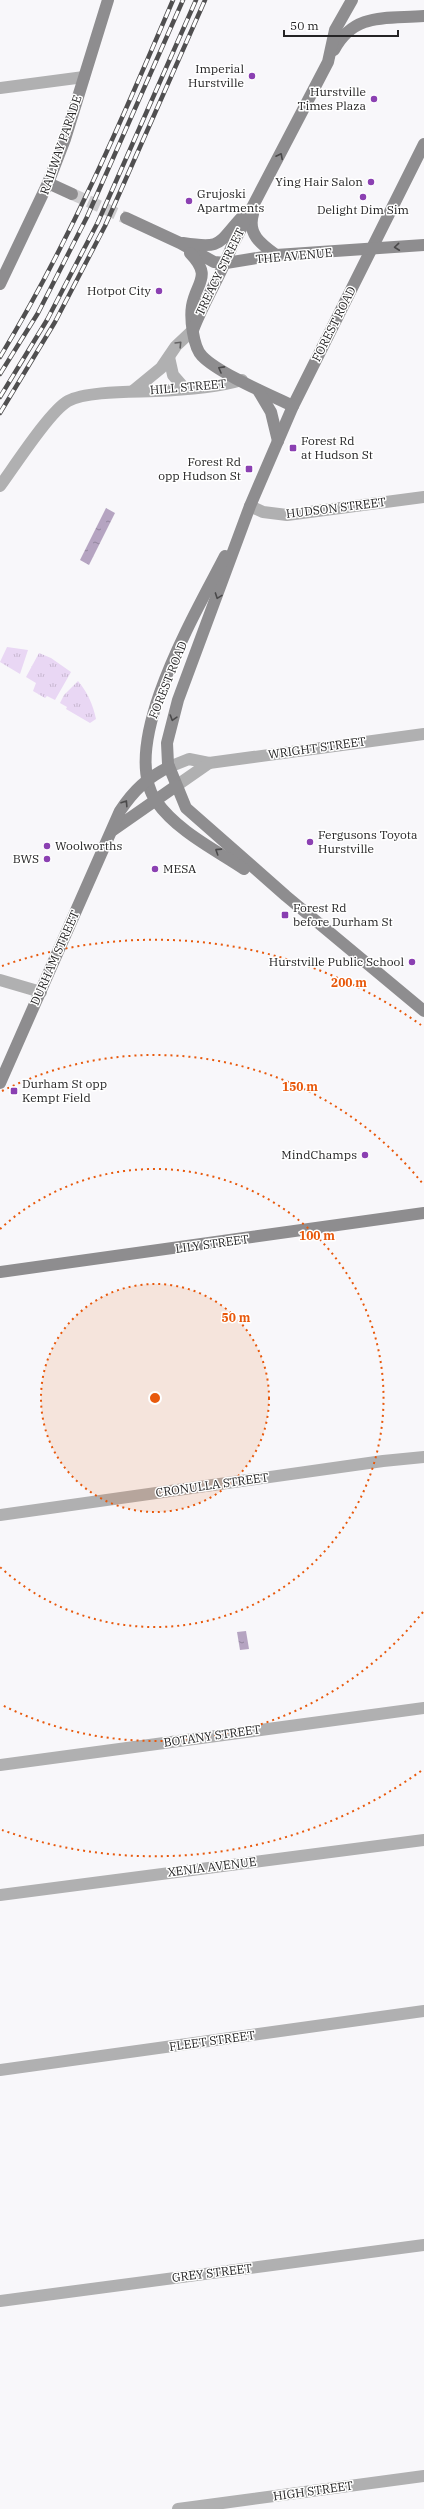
<svg xmlns="http://www.w3.org/2000/svg" width="424" height="2509" font-family="'IBM Plex Serif',serif">
<style>
.grass{fill:url(#grass-tufts)}
.water{fill:url(#water-ripples)}
.lines{fill:none;stroke-linecap:round;stroke-linejoin:round}
.secondary-tunnel{stroke:#cecdcf;stroke-width:12;stroke-dasharray:12 6;stroke-linecap:butt}
.street{stroke:#b0b0b1;stroke-width:12}
.secondary{stroke:#8e8d8f;stroke-width:12}
.rail-casing{stroke:#504f50;stroke-width:4.5}
.rail{stroke:#fff;stroke-width:3;stroke-dasharray:9;stroke-linecap:butt}
.oneway{stroke:#4a494a}
.oneway2{stroke:#646364}
.ring{fill:none;stroke:#e8590c;stroke-width:2;stroke-dasharray:2 4}
.poi-dot{fill:#8b40b2;stroke:#fff;stroke-width:1.5}
.labels{text-anchor:middle;stroke-width:3;stroke-linejoin:round;paint-order:stroke}
.poi-label{font-size:12px;fill:#252425;stroke:#fff;text-anchor:end}
.street-label{font-size:12px;fill:#252425;stroke:#fff}
.centre{fill:#e8590c;stroke:#fff;stroke-width:2}
.ring-label{font-size:12px;text-anchor:middle;font-weight:bold;fill:#e8590c;stroke:#fff;stroke-width:3;stroke-linejoin:round;paint-order:stroke}
</style>
<defs>
<pattern id="grass-tufts" width="24" height="20" patternUnits="userSpaceOnUse"><rect width="24" height="20" fill="#e9d7f4"/><path d="M3 7l-1-3M5 7V3M7 7l1-3M15 17l-1-3M17 17v-4M19 17l1-3" fill="none" stroke="#c8b8d1"/></pattern>
<pattern id="water-ripples" width="26" height="14" patternUnits="userSpaceOnUse"><rect width="26" height="14" fill="#b5a4c1"/><path d="M2 4q2-2 4 0t4 0M15 11q2-2 4 0t4 0" fill="none" stroke="#93859d"/></pattern>
</defs>
<rect width="100%" height="100%" fill="#f8f7fa"/>
<g class="grass">
<path d="M7 647 28 650 20 674 0 662Z"/>
<path d="M39 653 51 658 71 672 55 700 47 696 45 698 33 691 36 683 26 677Z"/>
<path d="M78 681C88 693 93 705 96 719L90 723 66 709 67 707 60 703 64 695Z"/>
</g>
<g class="water">
<path d="M106 508 115 513 89 565 80 560Z"/>
<path d="M246 1631 249 1649 240 1650 237 1632Z"/>
</g>
<g class="lines">
<path class="secondary-tunnel" d="M72 194 126 218"/>
<g class="street">
<path d="M0 88 84 77"/>
<path d="M169 357 173 375 185 389"/>
<path d="M133 391 161 368 176 346 193 330"/>
<path d="M0 486C14 467 50 411 68 401 86 391 134 392 155 391 184 390 214 388 242 380"/>
<path d="M250 506 263 512 287 515 424 497"/>
<path d="M169 767 189 759 209 763 424 734"/>
<path d="M176 786 209 763"/>
<path d="M0 980 41 992"/>
<path d="M0 1515 383 1461 424 1457"/>
<path d="M0 1765 424 1708"/>
<path d="M0 1895 424 1840"/>
<path d="M0 2070 424 2011"/>
<path d="M0 2301 424 2245"/>
<path d="M178 2509 424 2476"/>
</g>
<g class="secondary">
<path d="M334 50C354 12 386 19 424 16"/>
<path d="M424 144 293 406 250 506 178 700 167 743 168 764 186 808 286 896 424 1011"/>
<path d="M48 183 72 194"/>
<path d="M253 214C247 234 261 244 276 255"/>
<path d="M126 218 180 243 214 262 226 263 276 255 424 245"/>
<path d="M183 243C223 249 217 244 242 217"/>
<path d="M190 253C213 277 196 282 192 306 190 318 193 347 202 356 218 373 270 395 293 406"/>
<path d="M0 284 48 183 65 139 108 0"/>
<path d="M193 330C204 301 221 275 232 246L328 62 335 30 352 0"/>
<path d="M258 390 271 412 278 441"/>
<path d="M225 556C198 609 117 745 156 801 177 831 214 849 244 869"/>
<path d="M113 830 176 786"/>
<path d="M0 1083 120 811C134 790 147 778 169 767"/>
<path d="M0 1272 424 1213"/>
</g>
<defs>
<g id="rail">
<path d="M0 357C69 243 121 122 173 0"/>
<path d="M0 374 38 313 87 217 183 0"/>
<path d="M0 397 47 320 98 222 196 0"/>
<path d="M0 413 55 322 105 226 205 0"/>
</g>
</defs>
<use href="#rail" class="rail-casing"/>
<use href="#rail" class="rail"/>
</g>
<defs><path id="oneway-chevron" d="M-2-3.5L2.5 0L-2 3.5" fill="none" stroke-width="1.6" stroke-linecap="round" stroke-linejoin="round"/></defs>
<g class="oneway">
<use href="#oneway-chevron" transform="translate(280 156) rotate(-63)"/>
<use href="#oneway-chevron" transform="translate(397 247) rotate(174)"/>
<use href="#oneway-chevron" transform="translate(221 369) rotate(-151)"/>
<use href="#oneway-chevron" transform="translate(218 596) rotate(110)"/>
<use href="#oneway-chevron" transform="translate(173 718) rotate(107)"/>
<use href="#oneway-chevron" transform="translate(125 803) rotate(-57)"/>
<use href="#oneway-chevron" transform="translate(218 851) rotate(-147)"/>
</g>
<use class="oneway2" href="#oneway-chevron" transform="translate(179 344) rotate(-46)"/>
<circle cx="155" cy="1398" r="114" fill="#e8590c" fill-opacity=".12"/>
<g class="ring">
<circle cx="155" cy="1398" r="114"/>
<path d="M0 1229A229 229 0 1 1 0 1567"/>
<path d="M423 1612A343 343 0 0 1 2 1705M2 1091A343 343 0 0 1 423 1184"/>
<path d="M421 1771A458 458 0 0 1 2 1830M2 966A458 458 0 0 1 421 1025"/>
</g>
<g class="poi-dot">
<circle cx="252" cy="76" r="4"/>
<circle cx="374" cy="99" r="4"/>
<circle cx="371" cy="182" r="4"/>
<circle cx="363" cy="197" r="4"/>
<circle cx="189" cy="201" r="4"/>
<circle cx="159" cy="291" r="4"/>
<rect x="289" y="444" width="8" height="8" rx="2"/>
<rect x="245" y="465" width="8" height="8" rx="2"/>
<circle cx="310" cy="842" r="4"/>
<circle cx="47" cy="846" r="4"/>
<circle cx="47" cy="859" r="4"/>
<circle cx="155" cy="869" r="4"/>
<rect x="281" y="911" width="8" height="8" rx="2"/>
<circle cx="412" cy="962" r="4"/>
<rect x="10" y="1087" width="8" height="8" rx="2"/>
<circle cx="365" cy="1155" r="4"/>
</g>
<g class="labels">
<g class="poi-label">
<text x="244" y="73">Imperial<tspan x="244" dy="14">Hurstville</tspan></text>
<text x="366" y="96">Hurstville<tspan x="366" dy="14">Times Plaza</tspan></text>
<text x="363" y="186">Ying Hair Salon</text>
<text x="197" y="198" text-anchor="start">Grujoski<tspan x="197" dy="14">Apartments</tspan></text>
<text x="363" y="214" text-anchor="middle">Delight Dim Sim</text>
<text x="151" y="295">Hotpot City</text>
<text x="301" y="445" text-anchor="start">Forest Rd<tspan x="301" dy="14">at Hudson St</tspan></text>
<text x="241" y="466">Forest Rd<tspan x="241" dy="14">opp Hudson St</tspan></text>
<text x="318" y="839" text-anchor="start">Fergusons Toyota<tspan x="318" dy="14">Hurstville</tspan></text>
<text x="55" y="850" text-anchor="start">Woolworths</text>
<text x="39" y="863">BWS</text>
<text x="163" y="873" text-anchor="start">MESA</text>
<text x="293" y="912" text-anchor="start">Forest Rd<tspan x="293" dy="14">before Durham St</tspan></text>
<text x="404" y="966">Hurstville Public School</text>
<text x="22" y="1088" text-anchor="start">Durham St opp<tspan x="22" dy="14">Kempt Field</tspan></text>
<text x="357" y="1159">MindChamps</text>
</g>
<g class="street-label">
<text transform="translate(61 145) rotate(-71)" y="4">RAILWAY PARADE</text>
<text transform="translate(294 256) rotate(-5)" y="4">THE AVENUE</text>
<text transform="translate(220 272) rotate(-64)" y="4">TREACY STREET</text>
<text transform="translate(334 324) rotate(-63)" y="4">FOREST ROAD</text>
<text transform="translate(188 387) rotate(-5)" y="4">HILL STREET</text>
<text transform="translate(336 508) rotate(-7)" y="4">HUDSON STREET</text>
<text transform="translate(168 680) rotate(-68)" y="4">FOREST ROAD</text>
<text transform="translate(317 748) rotate(-8)" y="4">WRIGHT STREET</text>
<text transform="translate(55 958) rotate(-66)" y="4">DURHAM STREET</text>
<text transform="translate(212 1244) rotate(-8)" y="4">LILY STREET</text>
<text transform="translate(212 1485) rotate(-8)" y="4">CRONULLA STREET</text>
<text transform="translate(212 1736) rotate(-8)" y="4">BOTANY STREET</text>
<text transform="translate(212 1867) rotate(-7)" y="4">XENIA AVENUE</text>
<text transform="translate(212 2041) rotate(-8)" y="4">FLEET STREET</text>
<text transform="translate(212 2273) rotate(-7)" y="4">GREY STREET</text>
<text transform="translate(313 2491) rotate(-8)" y="4">HIGH STREET</text>
</g>
</g>
<circle cx="155" cy="1398" r="6" class="centre"/>
<g class="ring-label">
<text x="349" y="987">200 m</text>
<text x="300" y="1091">150 m</text>
<text x="317" y="1240">100 m</text>
<text x="236" y="1322">50 m</text>
</g>
<path d="M284 30v6h114v-6" fill="none" stroke="#252425" stroke-width="2"/>
<text x="290" y="30" font-size="12" fill="#252425" stroke="#ffffff" stroke-width="3" paint-order="stroke">50 m</text>
</svg>
